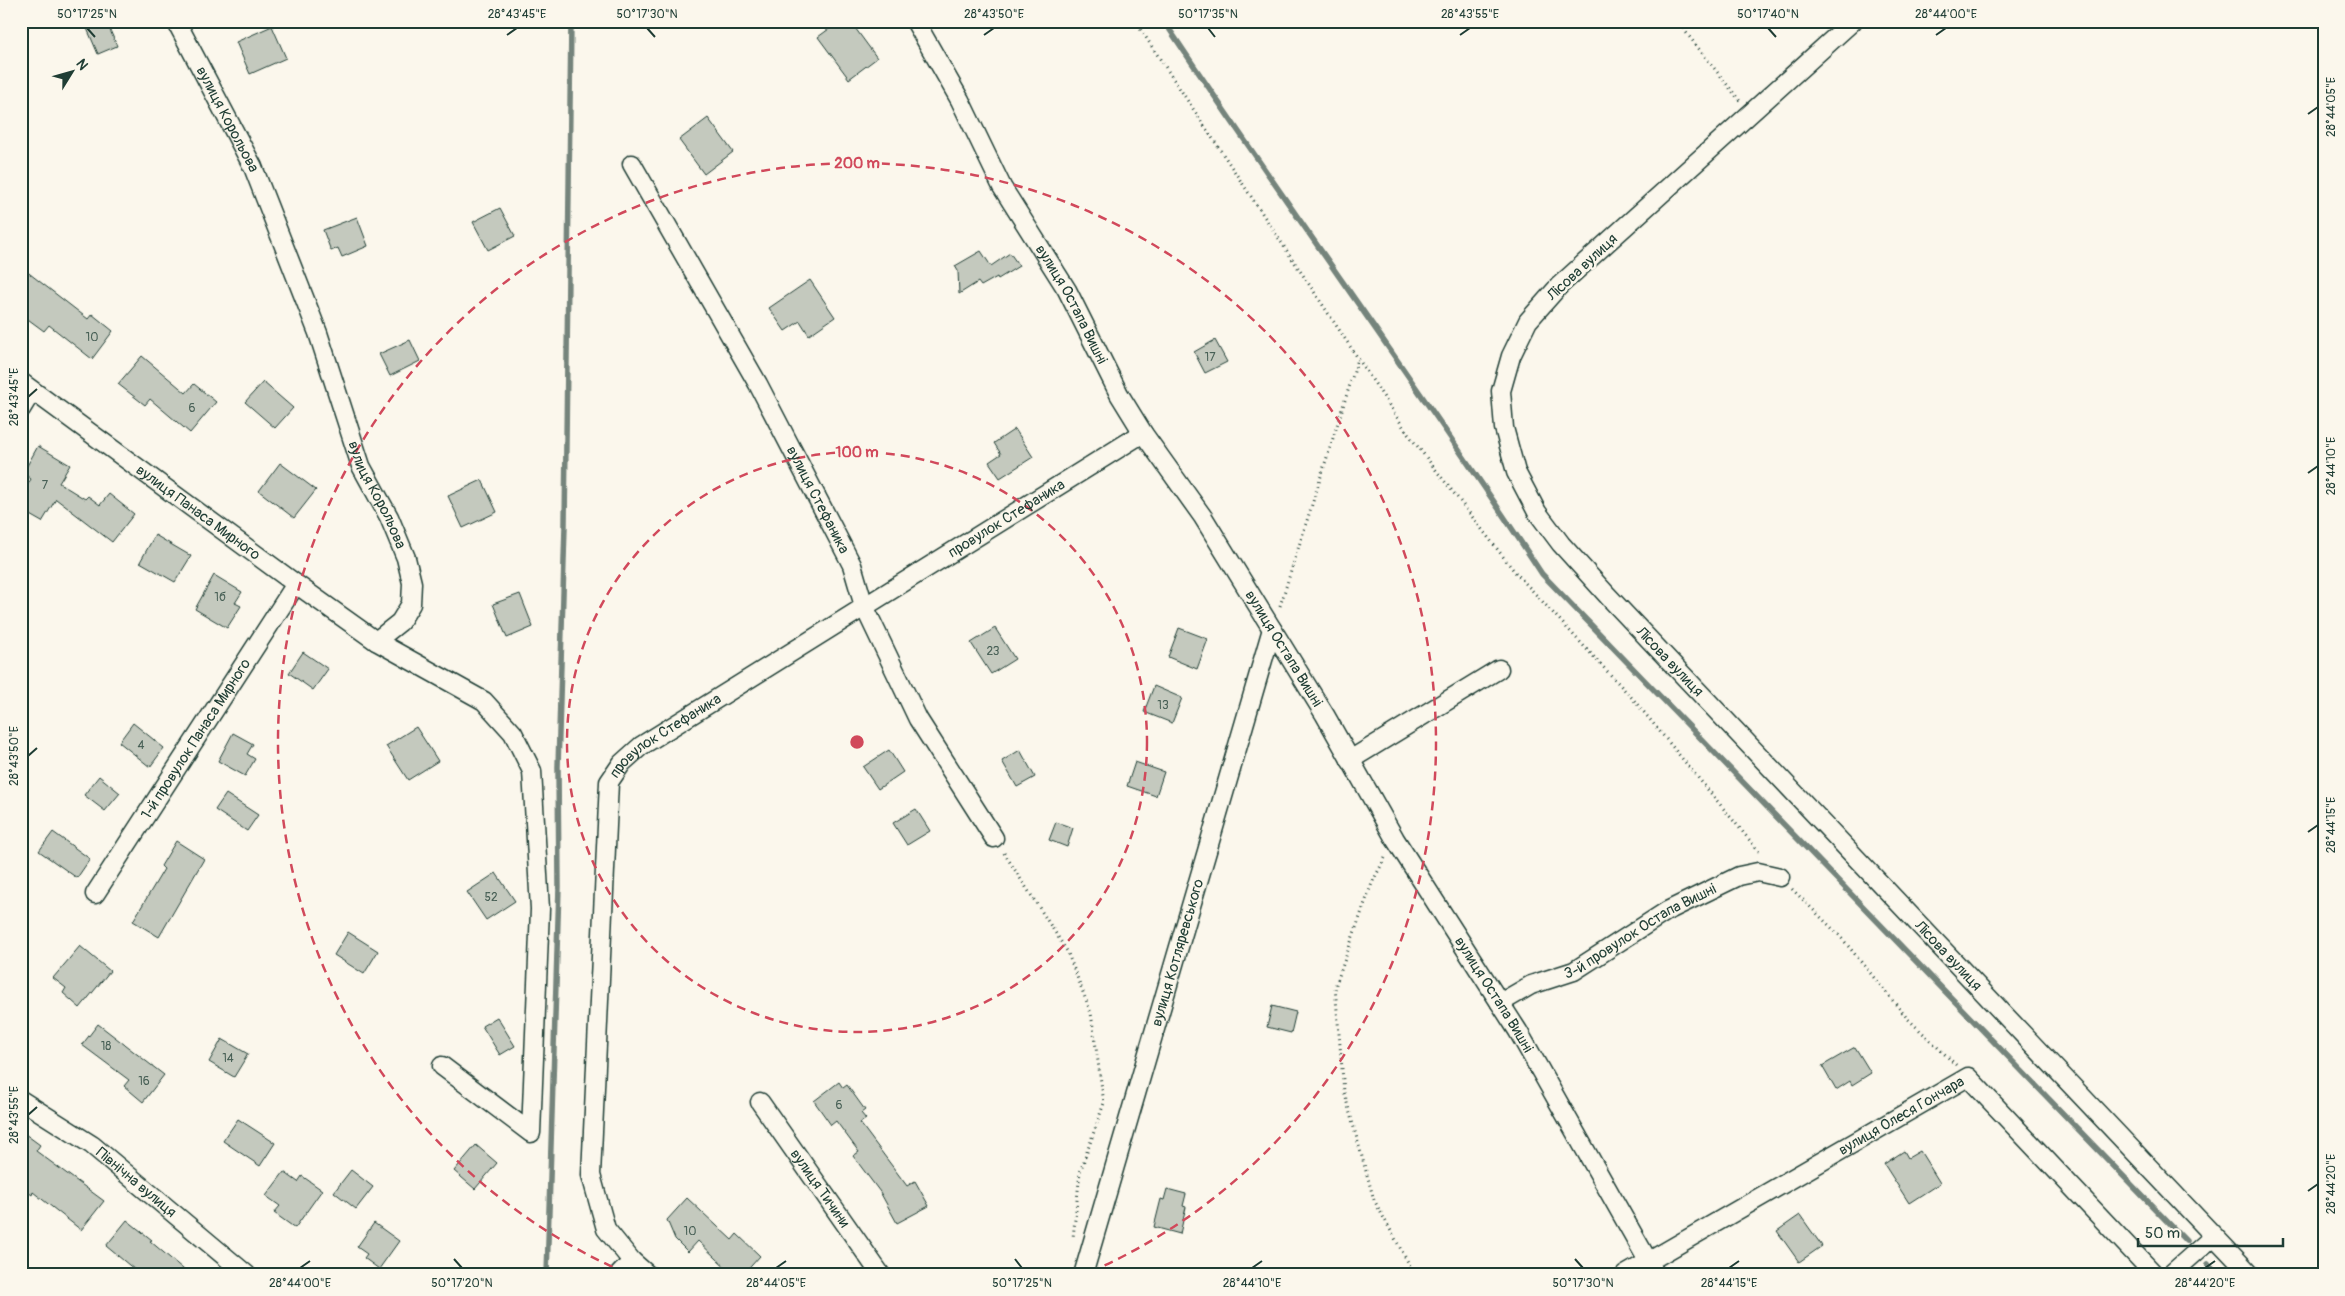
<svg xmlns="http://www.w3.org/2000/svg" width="2345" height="1296" font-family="Pangolin,sans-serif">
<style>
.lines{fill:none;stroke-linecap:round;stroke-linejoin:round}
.stream{stroke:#74847b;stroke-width:5.5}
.building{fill:#c4c9be;stroke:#1f3d34}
.street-casing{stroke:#1f3d34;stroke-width:21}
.path{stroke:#1f3d34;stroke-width:3;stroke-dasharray:1 4;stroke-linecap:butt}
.street{stroke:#fbf7ec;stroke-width:18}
.ticks{fill:none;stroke:#1f3d34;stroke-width:2}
.ring{fill:none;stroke:#d1495b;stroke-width:2.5;stroke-dasharray:9 6}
.labels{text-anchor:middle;stroke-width:5;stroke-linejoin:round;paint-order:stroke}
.number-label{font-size:12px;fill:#486056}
.street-label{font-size:15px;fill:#1f3d34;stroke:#fbf7ec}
.centre{fill:#d1495b;stroke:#fbf7ec;stroke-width:2.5}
.ring-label{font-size:15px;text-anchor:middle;font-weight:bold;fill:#d1495b;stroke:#fbf7ec;stroke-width:5;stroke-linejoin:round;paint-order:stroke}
.neatline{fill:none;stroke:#1f3d34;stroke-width:2}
.ticks-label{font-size:12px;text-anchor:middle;fill:#1f3d34}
</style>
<rect width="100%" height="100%" fill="#fbf7ec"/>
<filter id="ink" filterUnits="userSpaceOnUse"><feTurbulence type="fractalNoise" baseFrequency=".02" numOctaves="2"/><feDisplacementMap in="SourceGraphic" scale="10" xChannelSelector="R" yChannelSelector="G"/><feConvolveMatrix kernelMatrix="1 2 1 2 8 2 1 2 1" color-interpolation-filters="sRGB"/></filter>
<g filter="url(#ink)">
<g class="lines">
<g class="stream">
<path d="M1164 21C1287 207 1420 387 1542 574L2186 1241"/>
<path d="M2208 1264 2218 1275"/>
<path d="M547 1275 559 887 558 767 565 526 571 21"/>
</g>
</g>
<g class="building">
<path d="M95 21H106L117 46 98 54 86 26Z"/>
<path d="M840 21H850L877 58 849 79 818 37Z"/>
<path d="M272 26 286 58 250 74 236 42Z"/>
<path d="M708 118 733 152 704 174 679 140Z"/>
<path d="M500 208 515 236 488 250 473 222Z"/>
<path d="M357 217 368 246 342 257 338 248 331 251 323 230Z"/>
<path d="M981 251 991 266 1010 253 1019 266 998 279 997 277 981 286 978 282 959 294 958 271 955 266Z"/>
<path d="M21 267 88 319 92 314 113 331 92 359 49 325 44 331 21 314Z"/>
<path d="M810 280 835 317 809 335 800 321 785 331 769 308Z"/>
<path d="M410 340 420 361 390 376 379 354Z"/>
<path d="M1215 340 1227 362 1205 373 1194 352Z"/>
<path d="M142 356 186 393 194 384 216 402 190 433 150 399 145 405 118 384Z"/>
<path d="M263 382 293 408 275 428 245 402Z"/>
<path d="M1015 429 1033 457 1000 478 989 462 1001 454 994 443Z"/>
<path d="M38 446 70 465 59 483 85 499 88 496 100 505 109 494 134 514 112 542 56 499 42 522 21 510V496L31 479 23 473Z"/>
<path d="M280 463 316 490 294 518 259 491Z"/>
<path d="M482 480 497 512 463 528 448 496Z"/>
<path d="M155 535 191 556 175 582 140 562Z"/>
<path d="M214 575 242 592 235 603 241 606 227 628 195 609Z"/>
<path d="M520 594 533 627 507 638 493 604Z"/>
<path d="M995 628 1015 659 991 674 971 643Z"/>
<path d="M1179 628 1208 639 1197 669 1168 657Z"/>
<path d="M303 652 328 669 313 690 289 673Z"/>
<path d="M1154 686 1182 698 1172 723 1144 712Z"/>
<path d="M133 723 164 748 150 767 119 742Z"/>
<path d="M416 727 438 761 408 780 386 746Z"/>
<path d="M233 733 253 744 247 754 255 759 245 776 218 761Z"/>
<path d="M889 750 903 772 878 789 863 767Z"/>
<path d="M1020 750 1035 777 1017 787 1002 761Z"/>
<path d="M1135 762 1164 772 1156 796 1127 786Z"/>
<path d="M99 776 120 793 105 811 84 795Z"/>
<path d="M226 794 258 815 247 831 215 810Z"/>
<path d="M916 809 930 831 907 845 893 823Z"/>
<path d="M1056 822 1073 828 1067 847 1049 840Z"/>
<path d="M53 832 90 859 77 878 39 851Z"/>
<path d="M176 841 204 859 159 937 133 921 164 869 161 866Z"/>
<path d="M496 873 515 901 486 920 467 892Z"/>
<path d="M348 932 378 951 364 974 334 955Z"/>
<path d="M80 946 110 971 80 1008 63 993 66 988 53 978Z"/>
<path d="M1272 1006 1296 1012 1291 1033 1267 1027Z"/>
<path d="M497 1017 515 1046 500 1055 482 1026Z"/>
<path d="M98 1024 164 1075 143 1102 124 1086 129 1080 82 1045Z"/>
<path d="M222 1039 248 1054 234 1077 209 1062Z"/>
<path d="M1855 1047 1871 1073 1852 1085 1850 1081 1836 1090 1822 1066Z"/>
<path d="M839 1082 843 1088 847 1085 865 1110 861 1113 866 1119 860 1123 907 1186 915 1181 929 1206 897 1223 880 1192 853 1156 859 1152 836 1121 831 1125 814 1101Z"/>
<path d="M238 1119 275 1143 260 1166 223 1141Z"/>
<path d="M21 1131 40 1145 36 1151 104 1201 81 1230 33 1192 32 1195 21 1187Z"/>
<path d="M476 1145 497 1163 475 1189 454 1171Z"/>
<path d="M1904 1151 1908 1158 1920 1151 1940 1183 1909 1203 1884 1164Z"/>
<path d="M351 1170 373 1187 356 1209 334 1192Z"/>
<path d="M284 1172 298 1182 302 1176 322 1190 295 1228 274 1213 280 1206 266 1196Z"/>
<path d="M1167 1189 1186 1194 1183 1206 1186 1207 1180 1234 1154 1227 1161 1199 1164 1200Z"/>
<path d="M687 1198 732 1240 737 1234 760 1256 743 1275H734L698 1241 688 1252 675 1239 667 1220Z"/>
<path d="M1800 1215 1822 1246 1799 1262 1777 1231Z"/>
<path d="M127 1220 152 1240 150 1241 190 1275H141L106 1246Z"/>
<path d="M374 1223 399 1241 379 1269 364 1258 367 1254 357 1247Z"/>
</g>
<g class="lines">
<defs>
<g id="street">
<path id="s1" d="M176 21 253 167 318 333 361 466 389 517 406 558 412 583 411 604 400 622 376 641"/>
<path id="s2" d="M915 21 960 100 1002 187 1067 290 1119 394 1143 433 1203 517 1325 715 1395 839 1518 1031 1656 1275"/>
<path id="s3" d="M1853 21 1559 286 1528 321 1511 356 1501 391 1504 428 1516 472 1537 512 1561 544 1608 596 2251 1275"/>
<path id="s4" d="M632 164 758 384 852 565 864 606 918 719 994 838"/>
<path id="s5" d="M21 382 296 584 376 641 484 701 513 733 532 771 540 909 531 1133 442 1066"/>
<path d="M21 409 32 391"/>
<path d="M1350 760 1499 669"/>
<path id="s6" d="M95 894 296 584"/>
<path id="s7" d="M1500 1003 1531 985 1574 971 1667 911 1739 876 1758 872 1780 877"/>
<path id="s8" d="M21 1100 92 1145 247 1275"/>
<path id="s9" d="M760 1102 881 1275"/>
<path d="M619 1275 632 1261"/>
<path id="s10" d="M648 1275 632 1261 606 1229 591 1175 609 782 622 763 641 746 1143 433"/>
<path id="s11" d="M1083 1275 1272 629"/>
<path id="s12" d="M1625 1275 1968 1077 2155 1275"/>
<path d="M2170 1275 2214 1236"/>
</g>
</defs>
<use href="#street" class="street-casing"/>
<g class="path">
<path d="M1135 21 1408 434 1515 572 1633 699 1761 854"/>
<path d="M1677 21 1740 101"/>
<path d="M1280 606 1358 359"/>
<path d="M1004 853 1067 951 1091 1013 1104 1103 1080 1172 1073 1238"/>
<path d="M1385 858 1372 883 1335 987 1344 1092 1374 1200 1415 1275"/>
<path d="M1792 889 1840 936 1907 1018 1956 1065"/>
</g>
<use href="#street" class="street"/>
</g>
</g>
<path class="ticks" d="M87 28 95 37M647 28 655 37M1208 28 1215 37M1768 28 1776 37M507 35 517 28M984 35 994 28M1460 35 1470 28M1936 35 1946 28M2308 114 2318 107M28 397 37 389M2308 473 2318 466M28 756 37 748M2308 832 2318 825M28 1115 37 1107M2308 1191 2318 1184M454 1259 462 1268M1015 1259 1022 1268M1575 1259 1583 1268M300 1268 310 1261M776 1268 786 1261M1252 1268 1262 1261M1729 1268 1739 1261M2205 1268 2215 1261"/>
<g class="ring">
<circle cx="857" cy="742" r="290"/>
<path d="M626 1273A579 579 0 1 1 1088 1273"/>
</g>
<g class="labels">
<g class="number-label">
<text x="92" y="341">10</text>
<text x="1210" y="361">17</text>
<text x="192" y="412">6</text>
<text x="45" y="489">7</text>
<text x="220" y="601">1б</text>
<text x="993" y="655">23</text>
<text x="1163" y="709">13</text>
<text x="141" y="749">4</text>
<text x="491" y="901">52</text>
<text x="106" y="1050">18</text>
<text x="228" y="1062">14</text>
<text x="144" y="1085">16</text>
<text x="839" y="1109">6</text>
<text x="690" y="1235">10</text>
</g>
<g class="street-label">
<text dy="5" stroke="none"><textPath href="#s1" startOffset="111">вулиця Корольова</textPath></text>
<text transform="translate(1582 267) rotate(-43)" y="5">Лісова вулиця</text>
<text dy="5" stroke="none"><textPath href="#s2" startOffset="324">вулиця Остапа Вишні</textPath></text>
<text dy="5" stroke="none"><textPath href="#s1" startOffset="516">вулиця Корольова</textPath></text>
<text dy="5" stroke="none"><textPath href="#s4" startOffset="384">вулиця Стефаника</textPath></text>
<text dy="5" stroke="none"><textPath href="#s5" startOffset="220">вулиця Панаса Мирного</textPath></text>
<text dy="5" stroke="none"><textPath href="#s10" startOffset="991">провулок Стефаника</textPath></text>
<text dy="5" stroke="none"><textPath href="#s2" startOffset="729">вулиця Остапа Вишні</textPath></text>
<text dy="5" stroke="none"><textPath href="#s3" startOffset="846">Лісова вулиця</textPath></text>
<text dy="5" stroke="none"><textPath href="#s10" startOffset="586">провулок Стефаника</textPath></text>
<text dy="5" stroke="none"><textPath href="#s6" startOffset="185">1-й провулок Панаса Мирного</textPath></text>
<text dy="5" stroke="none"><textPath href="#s7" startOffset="158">3-й провулок Остапа Вишні</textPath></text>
<text dy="5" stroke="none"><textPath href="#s11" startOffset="336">вулиця Котляревського</textPath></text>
<text dy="5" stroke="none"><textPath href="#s3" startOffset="1251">Лісова вулиця</textPath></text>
<text dy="5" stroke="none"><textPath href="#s2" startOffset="1134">вулиця Остапа Вишні</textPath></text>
<text dy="5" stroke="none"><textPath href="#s12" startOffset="319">вулиця Олеся Гончара</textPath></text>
<text dy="5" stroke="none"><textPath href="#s8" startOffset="142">Північна вулиця</textPath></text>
<text dy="5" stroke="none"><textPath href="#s9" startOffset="105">вулиця Тичини</textPath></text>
</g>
</g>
<circle cx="857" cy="742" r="8" class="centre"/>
<g class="ring-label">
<text x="857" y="168">200 m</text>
<text x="857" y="457">100 m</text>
</g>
<rect width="2345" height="1296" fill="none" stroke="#fbf7ec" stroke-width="55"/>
<g transform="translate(72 72) rotate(53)" stroke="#fbf7ec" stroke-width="4" paint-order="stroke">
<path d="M0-4L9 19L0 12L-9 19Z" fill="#1f3d34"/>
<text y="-8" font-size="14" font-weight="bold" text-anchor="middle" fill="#1f3d34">N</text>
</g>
<path d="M2138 1238v8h145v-8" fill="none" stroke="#1f3d34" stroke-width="2.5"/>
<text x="2145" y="1238" font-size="15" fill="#1f3d34" stroke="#fbf7ec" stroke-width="4" paint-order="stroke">50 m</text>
<rect x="28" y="28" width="2290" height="1240" class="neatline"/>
<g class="ticks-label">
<text x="87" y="18">50°17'25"N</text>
<text x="517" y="18">28°43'45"E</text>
<text x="647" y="18">50°17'30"N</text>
<text x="994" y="18">28°43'50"E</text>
<text x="1208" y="18">50°17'35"N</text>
<text x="1470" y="18">28°43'55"E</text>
<text x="1768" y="18">50°17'40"N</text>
<text x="1946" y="18">28°44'00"E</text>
<text transform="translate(2331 107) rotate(-90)" y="4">28°44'05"E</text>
<text transform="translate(14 397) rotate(-90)" y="4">28°43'45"E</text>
<text transform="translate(2331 466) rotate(-90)" y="4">28°44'10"E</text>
<text transform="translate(14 756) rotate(-90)" y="4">28°43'50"E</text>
<text transform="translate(2331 825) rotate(-90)" y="4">28°44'15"E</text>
<text transform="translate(14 1115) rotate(-90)" y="4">28°43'55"E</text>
<text transform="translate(2331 1184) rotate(-90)" y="4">28°44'20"E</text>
<text x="300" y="1287">28°44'00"E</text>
<text x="462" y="1287">50°17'20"N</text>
<text x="776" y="1287">28°44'05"E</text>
<text x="1022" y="1287">50°17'25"N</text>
<text x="1252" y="1287">28°44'10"E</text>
<text x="1583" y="1287">50°17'30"N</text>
<text x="1729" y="1287">28°44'15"E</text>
<text x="2205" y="1287">28°44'20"E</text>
</g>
</svg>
